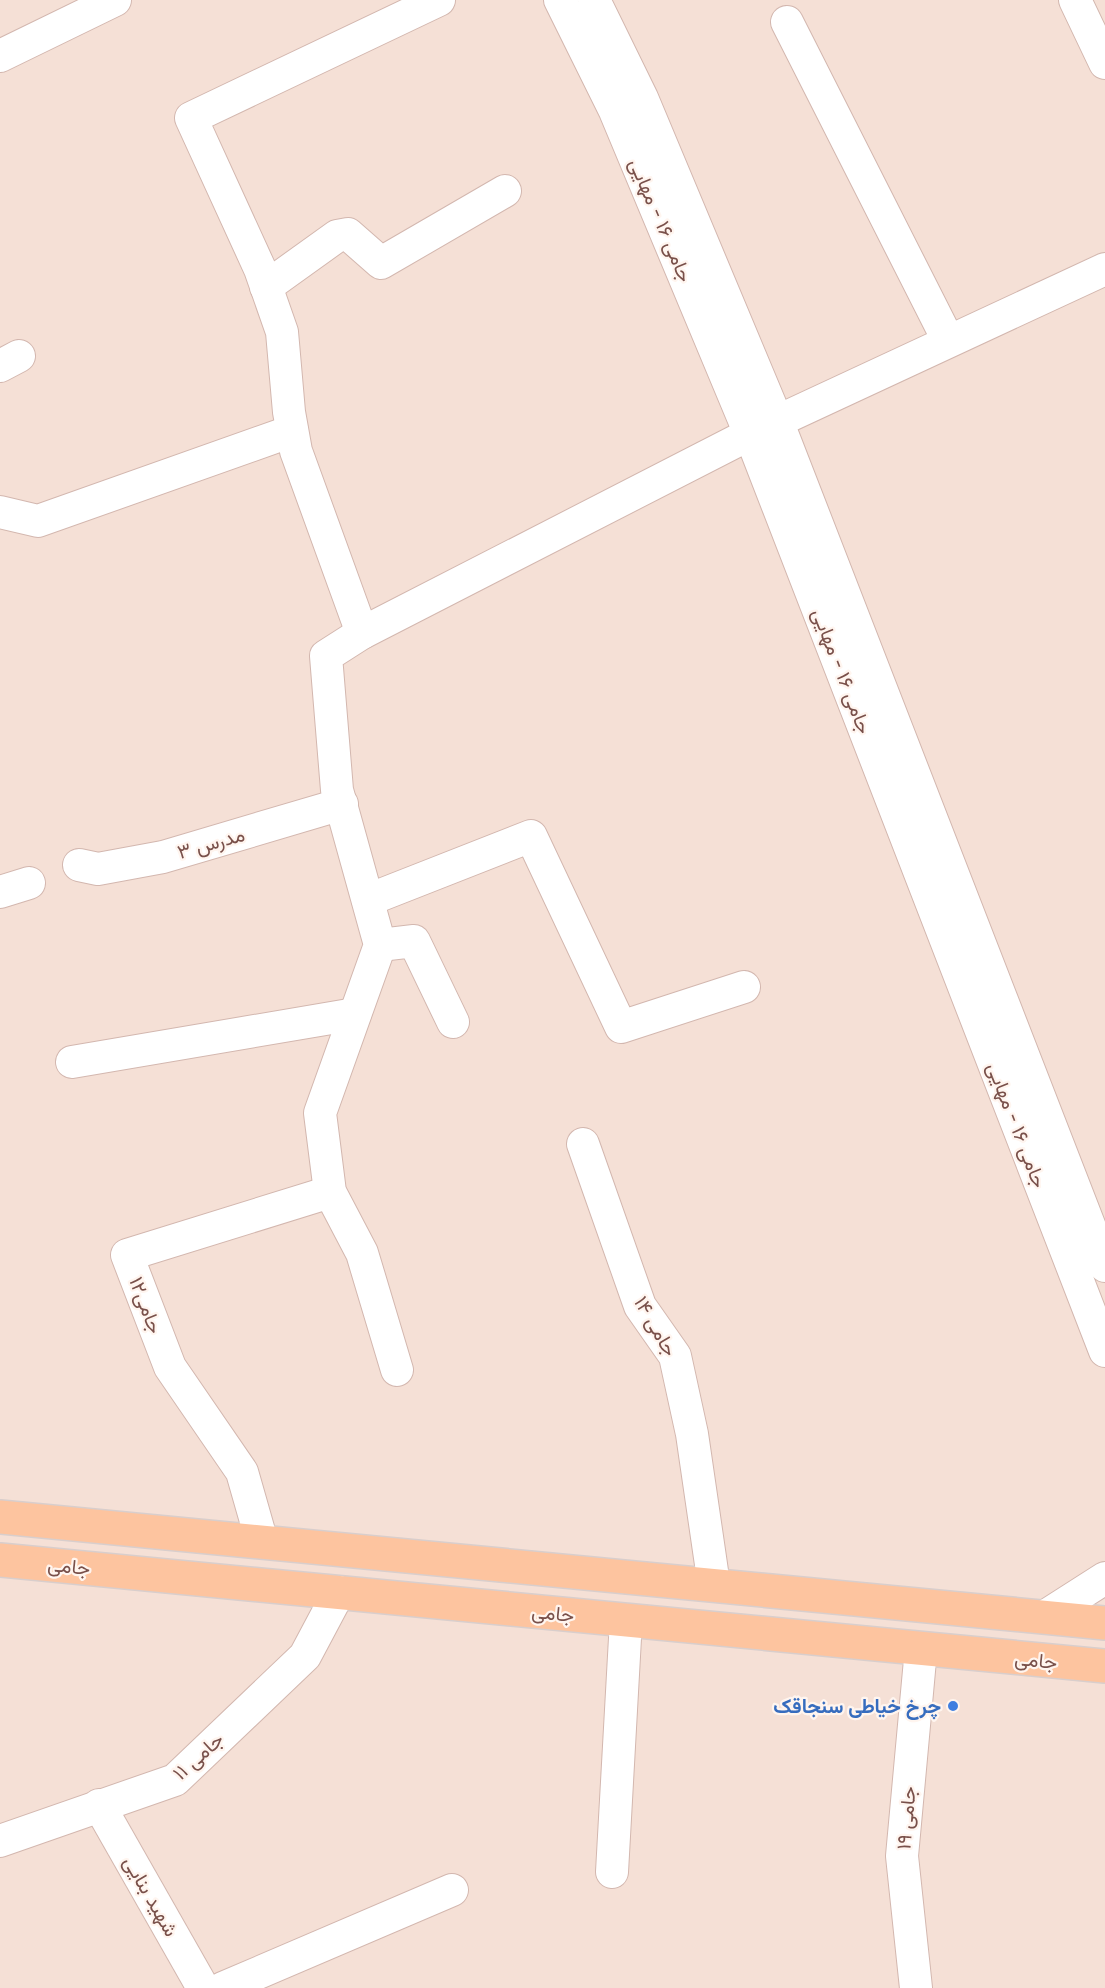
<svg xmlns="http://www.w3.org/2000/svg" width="1105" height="1988" font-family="Inter,Vazirmatn,sans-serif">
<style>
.residential{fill:#f5e0d6}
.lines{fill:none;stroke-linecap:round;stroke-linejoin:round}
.minor-casing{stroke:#d3b7af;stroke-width:34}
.major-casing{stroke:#d9cecc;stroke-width:36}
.minor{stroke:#fff;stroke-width:32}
.major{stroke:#fdc49f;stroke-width:33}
.shop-dot{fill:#3f7fe0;stroke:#fff5ef;stroke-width:2}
.labels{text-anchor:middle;stroke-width:4.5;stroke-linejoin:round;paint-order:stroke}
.street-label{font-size:20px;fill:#79504a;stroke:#fff5ef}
.shop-label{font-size:20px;font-weight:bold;fill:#366cbe;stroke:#fff5ef;text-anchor:end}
</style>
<rect width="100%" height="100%" fill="#fdf0e8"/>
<rect class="residential" x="0" y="0" width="1105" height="1988"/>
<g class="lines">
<defs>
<g id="minor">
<path d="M560 0 615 111 750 434 1105 1351"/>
<path d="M594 0 642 98 778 423 1105 1266"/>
<path d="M1075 0 1105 63"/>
<path d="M787 22 948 340"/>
<path d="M0 56 115 0"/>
<path d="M266 287 337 236 348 234 381 263 505 191"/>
<path d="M0 366 19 356"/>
<path d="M0 512 38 521 292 431"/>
<path d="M362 633 296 451 289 412 282 332 260 269 191 118 439 0"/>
<path d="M79 865 98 869 163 857 342 804"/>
<path d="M0 892 29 883"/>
<path d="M368 900 531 836 621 1027 744 987"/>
<path d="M380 945 414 941 453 1022"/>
<path d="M72 1062 355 1014"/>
<path d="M583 1144 640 1306 675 1356 692 1434 714 1585"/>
<path d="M397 1370 362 1253 330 1192 320 1113 380 945 337 790 326 656 362 633 750 434 1105 269"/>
<path d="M262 1542 242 1472 170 1367 127 1255 330 1192"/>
<path d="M1044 1617 1105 1578"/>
<path d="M99 1805 203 1988"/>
<path d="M0 1841 175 1780 305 1656 339 1592"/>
<path d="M612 1872 626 1620"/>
<path d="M223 1988 452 1890"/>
<path d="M916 1988 902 1856 921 1649"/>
</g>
<g id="major">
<path d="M0 1517 1105 1623"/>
<path d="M0 1560 1105 1666"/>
</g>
</defs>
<use href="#minor" class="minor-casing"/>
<use href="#major" class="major-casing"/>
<use href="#minor" class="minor"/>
<use href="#major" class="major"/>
</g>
<circle class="shop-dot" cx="953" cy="1706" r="6"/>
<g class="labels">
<g class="street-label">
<text transform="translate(661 220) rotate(67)" y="7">جامی ۱۶ - مهایی</text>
<text transform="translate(842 671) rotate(69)" y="7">جامی ۱۶ - مهایی</text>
<text transform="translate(211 843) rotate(-16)" y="7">مدرس ۳</text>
<text transform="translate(1017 1125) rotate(69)" y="7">جامی ۱۶ - مهایی</text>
<text transform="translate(146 1305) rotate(69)" y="7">جامی۱۲</text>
<text transform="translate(656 1326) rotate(60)" y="7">جامی ۱۴</text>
<text transform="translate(69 1566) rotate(6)" y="7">جامی</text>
<text transform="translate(553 1613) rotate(6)" y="7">جامی</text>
<text transform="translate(1036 1660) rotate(6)" y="7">جامی</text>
<text transform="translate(198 1756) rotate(-42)" y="7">جامی ۱۱</text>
<text transform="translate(906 1818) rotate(-85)" y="7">جامی ۱۹</text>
<text transform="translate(151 1896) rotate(60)" y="7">شهید بنایی</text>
</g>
<g class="shop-label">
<text x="941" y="1713">چرخ خیاطی سنجاقک</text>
</g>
</g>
</svg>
